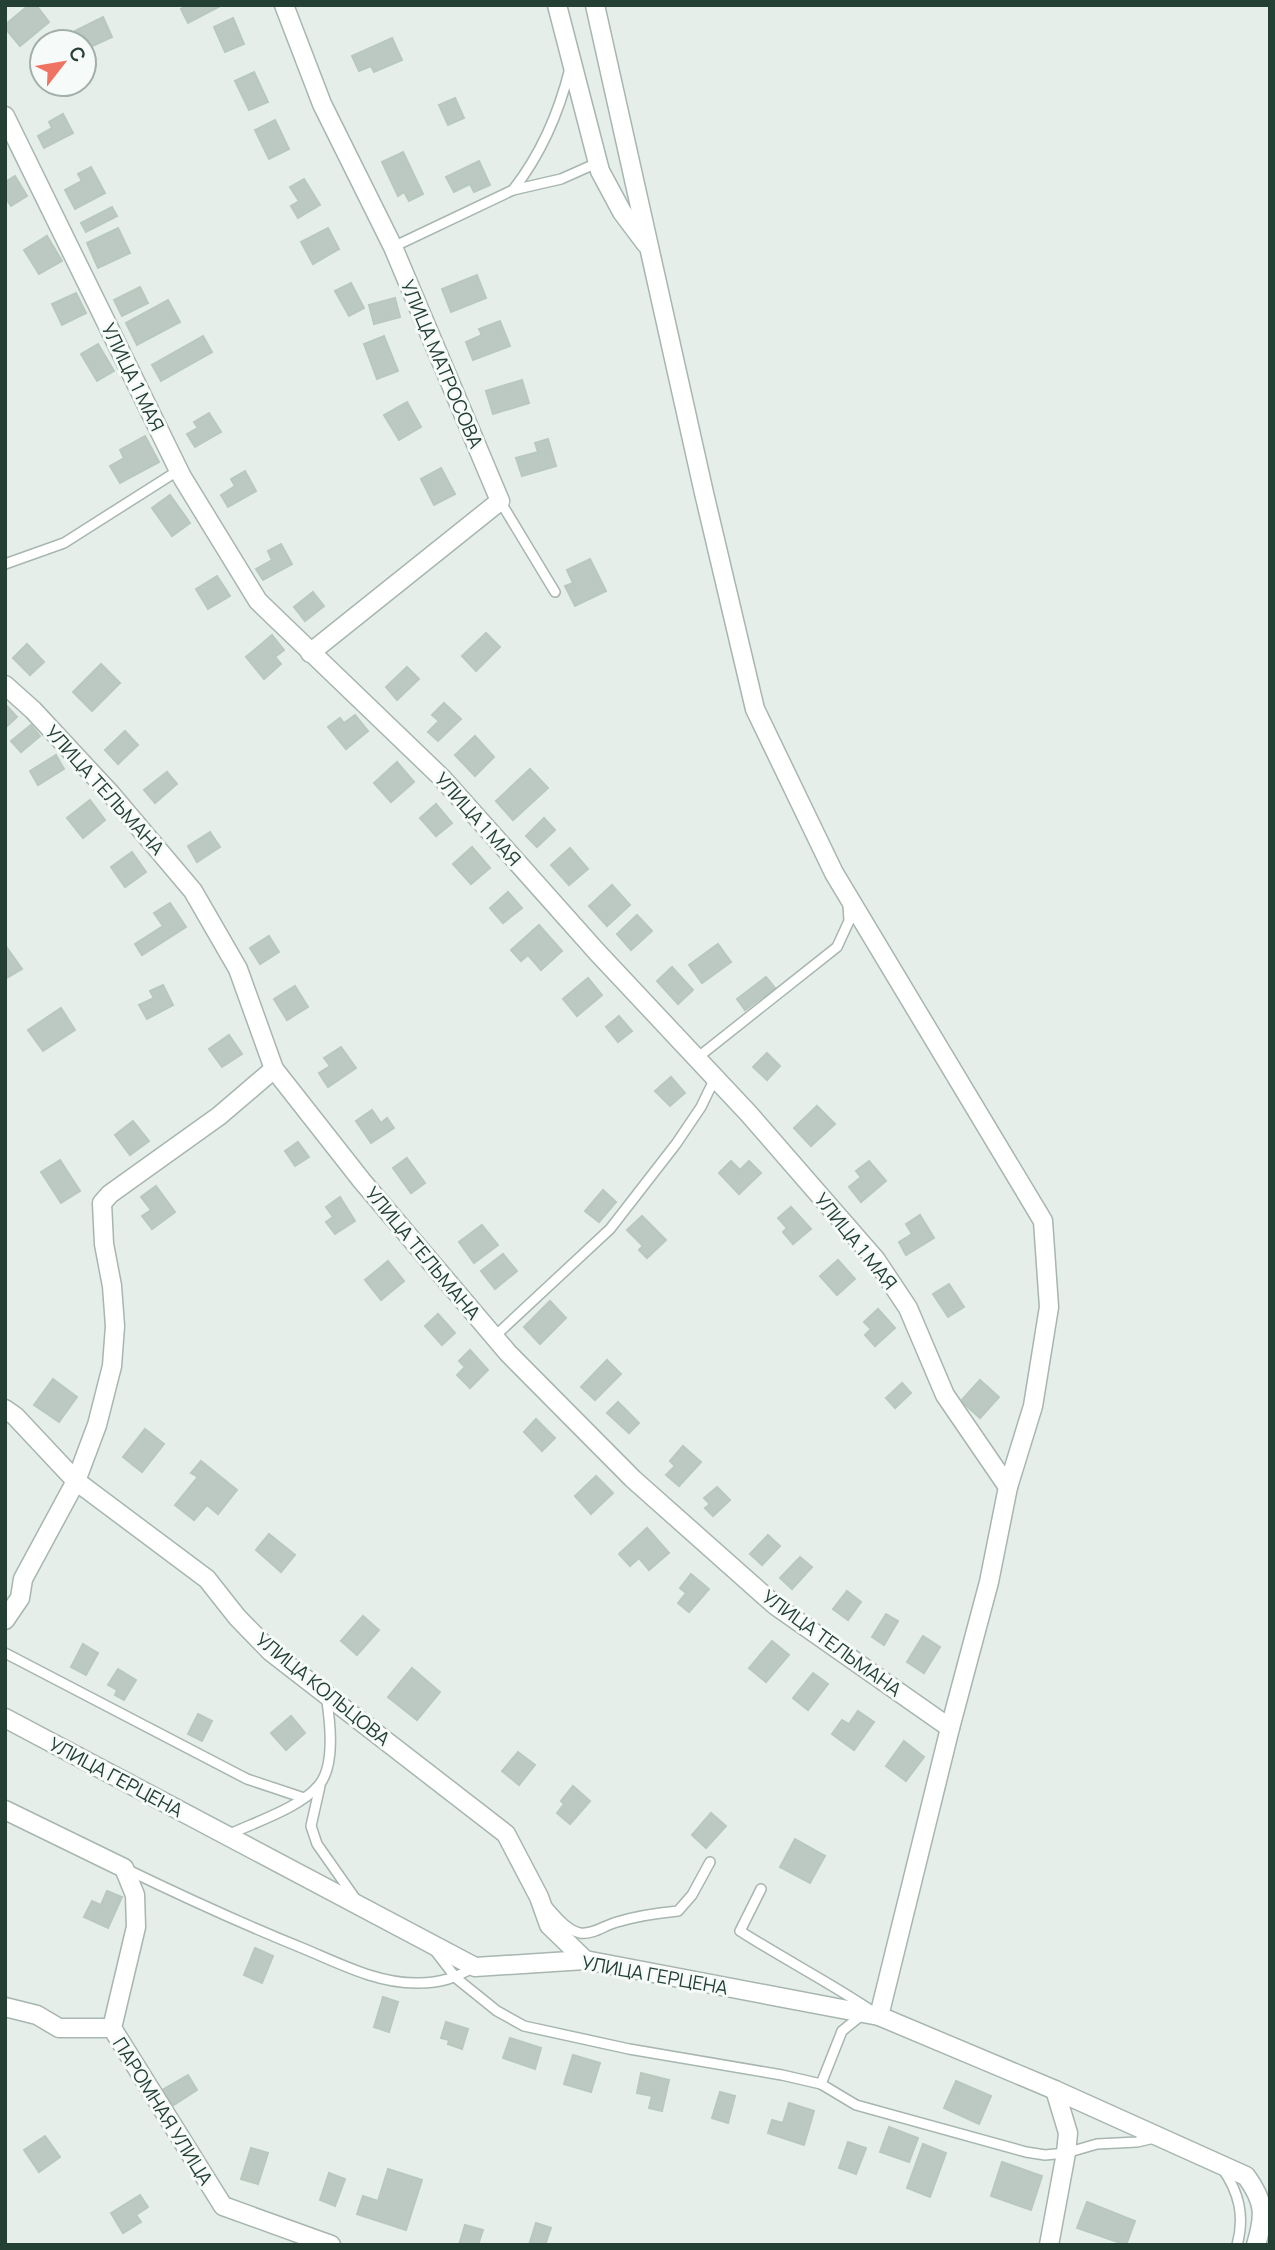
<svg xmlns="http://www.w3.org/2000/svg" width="1275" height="2250" font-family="Manrope,sans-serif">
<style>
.building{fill:#bbc9c2;stroke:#b8c8bf;stroke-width:2}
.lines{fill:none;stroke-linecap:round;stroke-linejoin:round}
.lane-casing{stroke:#a7b6af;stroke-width:12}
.street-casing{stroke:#a7b6af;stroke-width:21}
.lane{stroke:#fff;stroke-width:9}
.street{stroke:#fff;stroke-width:18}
.labels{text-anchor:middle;stroke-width:6;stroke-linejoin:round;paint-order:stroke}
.street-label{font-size:19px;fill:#244035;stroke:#f6faf8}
</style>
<rect width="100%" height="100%" fill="#e5eee9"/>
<g class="building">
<path d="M29 5H36L49 22 20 46 5 28V25Z"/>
<path d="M188 5H222L188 23 181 9Z"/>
<path d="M103 17 112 37 84 50V42H80L75 31Z"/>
<path d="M233 18 244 44 225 52 214 27Z"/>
<path d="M392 38 402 60 374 72 371 66 359 71 352 56Z"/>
<path d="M254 72 268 102 249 110 235 81Z"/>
<path d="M455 98 464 118 448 125 439 105Z"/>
<path d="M63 114 73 133 44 148 38 136 52 128 49 122Z"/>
<path d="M275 120 289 149 269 159 255 130Z"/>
<path d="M403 152 423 194 409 201 404 192 398 196 382 162Z"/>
<path d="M479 161 490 185 474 192 470 184 454 192 446 177Z"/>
<path d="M91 167 105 193 75 209 65 190 82 181 78 174Z"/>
<path d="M15 176 27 196 11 206 5 197V182Z"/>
<path d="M304 179 320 205 298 218 291 206 299 201 290 187Z"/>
<path d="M112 207 117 216 86 232 81 223Z"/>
<path d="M118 228 130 253 98 268 87 243Z"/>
<path d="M328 228 339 249 313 264 301 242Z"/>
<path d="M47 236 62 261 39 274 24 250Z"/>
<path d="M477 275 486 298 451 312 442 289Z"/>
<path d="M351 283 364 308 349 316 335 291Z"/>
<path d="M140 287 148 303 122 316 114 300Z"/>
<path d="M76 293 86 313 62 325 52 304Z"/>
<path d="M395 298 400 317 374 324 369 305Z"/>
<path d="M168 300 180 322 137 345 126 323Z"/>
<path d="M500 321 510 346 473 360 466 342 482 335 479 329Z"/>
<path d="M203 336 212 352 161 381 152 365Z"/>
<path d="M384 336 398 371 377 379 364 344Z"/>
<path d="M98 344 114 371 97 381 81 354Z"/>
<path d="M522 380 529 403 493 414 486 391Z"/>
<path d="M407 402 421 427 399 440 384 415Z"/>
<path d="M209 413 221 432 195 447 187 434 198 428 194 422Z"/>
<path d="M145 436 159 462 120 483 110 466 124 458 120 450Z"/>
<path d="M548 439 556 466 522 476 516 458 538 452 535 443Z"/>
<path d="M441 468 455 494 434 505 421 479Z"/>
<path d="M245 471 256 491 228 507 221 495 235 486 231 479Z"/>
<path d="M170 495 190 523 172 536 152 508Z"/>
<path d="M281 544 292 564 263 580 256 569 272 560 268 551Z"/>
<path d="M590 559 606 591 575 606 565 586 573 583 567 570Z"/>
<path d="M217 576 230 596 208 609 196 589Z"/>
<path d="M313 592 324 606 305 621 294 607Z"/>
<path d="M486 633 500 647 476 671 462 656Z"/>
<path d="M272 635 284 650 275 657 281 664 264 679 246 657Z"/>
<path d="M27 644 44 662 30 675 13 658Z"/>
<path d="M101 664 120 683 92 711 73 692Z"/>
<path d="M407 667 419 679 397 700 386 687Z"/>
<path d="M444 703 461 719 438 741 428 732 439 721 432 715Z"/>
<path d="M5 704 17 717 5 728Z"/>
<path d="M355 715 368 731 346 749 328 727 340 718 344 723Z"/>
<path d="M31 725 40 736 21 752 11 741Z"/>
<path d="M125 731 138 745 118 764 105 750Z"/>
<path d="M475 736 494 757 475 776 455 755Z"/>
<path d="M56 755 64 769 38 785 30 771Z"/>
<path d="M397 762 414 782 391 802 374 783Z"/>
<path d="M530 769 548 788 513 820 496 801Z"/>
<path d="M167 772 177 784 155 803 144 790Z"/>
<path d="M90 800 105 820 83 838 67 818Z"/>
<path d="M436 804 452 823 436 836 420 818Z"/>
<path d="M544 818 555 830 537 847 526 836Z"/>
<path d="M210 832 220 847 197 862 188 846Z"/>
<path d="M472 847 490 868 471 884 453 864Z"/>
<path d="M570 848 588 869 569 885 551 865Z"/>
<path d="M132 852 146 872 125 887 111 867Z"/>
<path d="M612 885 630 905 607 926 589 906Z"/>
<path d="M508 892 522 908 503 923 490 908Z"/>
<path d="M170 903 186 927 142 955 135 944 163 926 154 913Z"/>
<path d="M637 915 652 931 631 950 617 934Z"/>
<path d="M539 925 562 951 541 970 528 955 521 961 511 950Z"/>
<path d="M269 936 279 952 260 964 250 948Z"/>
<path d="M718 944 731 962 702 983 689 965Z"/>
<path d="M5 945 22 969 5 979Z"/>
<path d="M672 967 693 990 678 1004 657 981Z"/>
<path d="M766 977 775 988 745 1010 737 999Z"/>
<path d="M588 978 602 995 577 1016 563 999Z"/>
<path d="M163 985 173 1005 147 1019 139 1005 154 998 150 991Z"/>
<path d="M295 986 308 1007 287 1020 274 999Z"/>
<path d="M61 1008 75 1030 43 1051 28 1030Z"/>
<path d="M619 1016 632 1031 618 1042 606 1027Z"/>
<path d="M229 1035 242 1054 222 1067 209 1049Z"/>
<path d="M341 1047 356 1068 328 1087 319 1073 330 1066 324 1058Z"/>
<path d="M767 1053 780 1066 767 1080 753 1067Z"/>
<path d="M671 1077 685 1093 670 1106 655 1091Z"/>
<path d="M817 1106 835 1124 811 1146 794 1128Z"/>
<path d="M372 1110 381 1123 387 1118 394 1128 371 1143 356 1121Z"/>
<path d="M133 1121 149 1141 130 1155 115 1135Z"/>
<path d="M298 1142 309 1157 295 1166 285 1151Z"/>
<path d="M407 1158 425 1183 411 1193 393 1168Z"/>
<path d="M60 1160 80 1191 61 1203 41 1172Z"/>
<path d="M731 1161 740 1170 749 1161 761 1173 739 1194 719 1173Z"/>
<path d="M869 1161 886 1181 861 1202 849 1187 861 1177 856 1171Z"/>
<path d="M156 1186 175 1212 152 1229 142 1216 151 1210 141 1197Z"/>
<path d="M603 1190 616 1202 599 1222 585 1211Z"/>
<path d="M340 1197 355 1221 335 1234 326 1222 333 1217 326 1207Z"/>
<path d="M791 1207 811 1229 793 1244 783 1232 787 1228 778 1218Z"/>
<path d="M920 1215 934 1238 906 1255 899 1242 912 1234 906 1224Z"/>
<path d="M642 1216 666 1240 647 1258 639 1250 643 1246 627 1230Z"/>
<path d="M482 1225 498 1245 474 1263 459 1242Z"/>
<path d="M503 1254 517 1271 495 1289 481 1271Z"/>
<path d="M838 1260 855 1279 837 1295 820 1276Z"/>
<path d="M388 1261 404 1281 381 1300 365 1280Z"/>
<path d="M949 1284 964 1307 948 1317 933 1294Z"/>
<path d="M550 1301 566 1318 540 1344 524 1327Z"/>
<path d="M878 1309 895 1328 875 1346 865 1335 871 1329 864 1322Z"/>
<path d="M438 1314 455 1333 442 1345 425 1326Z"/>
<path d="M470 1350 488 1370 470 1388 457 1375 465 1367 459 1361Z"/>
<path d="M607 1360 621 1374 595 1400 581 1387Z"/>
<path d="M53 1379 77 1397 59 1422 34 1405Z"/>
<path d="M980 1380 999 1397 980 1418 961 1401Z"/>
<path d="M902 1383 911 1393 895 1408 886 1398Z"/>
<path d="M618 1402 639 1423 629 1433 607 1413Z"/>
<path d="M536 1419 555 1438 542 1451 524 1432Z"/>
<path d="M145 1429 164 1444 142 1472 123 1457Z"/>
<path d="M683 1446 701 1462 679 1486 666 1475 675 1466 670 1461Z"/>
<path d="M201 1461 237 1490 218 1514 207 1505 194 1520 175 1505 198 1477 191 1473Z"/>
<path d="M596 1476 613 1493 591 1514 575 1496Z"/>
<path d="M717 1487 730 1500 713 1516 705 1508 710 1504 704 1498Z"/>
<path d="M647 1528 669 1553 649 1570 639 1558 630 1566 619 1554Z"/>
<path d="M269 1534 295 1555 281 1572 256 1550Z"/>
<path d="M768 1535 780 1546 762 1565 750 1554Z"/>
<path d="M800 1557 812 1567 792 1589 780 1578Z"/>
<path d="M691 1574 709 1589 689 1612 678 1603 686 1593 680 1588Z"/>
<path d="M847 1591 861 1602 848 1620 833 1609Z"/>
<path d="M886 1614 898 1621 884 1645 872 1637Z"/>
<path d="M363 1616 379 1630 357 1655 341 1641Z"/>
<path d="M923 1636 940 1647 924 1673 907 1662Z"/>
<path d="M772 1641 789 1655 766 1682 749 1668Z"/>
<path d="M83 1644 98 1653 86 1675 71 1667Z"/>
<path d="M412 1668 440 1692 417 1720 388 1697Z"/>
<path d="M118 1669 136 1680 124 1700 115 1695 117 1690 108 1685Z"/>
<path d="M813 1673 828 1684 808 1710 793 1698Z"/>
<path d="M858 1711 874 1722 854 1750 832 1734 842 1720 849 1724Z"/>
<path d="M198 1714 212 1721 202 1741 188 1734Z"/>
<path d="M291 1716 305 1733 286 1750 271 1733Z"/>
<path d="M904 1741 924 1757 906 1781 886 1766Z"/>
<path d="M518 1752 535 1765 519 1785 502 1771Z"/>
<path d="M573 1786 590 1801 570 1824 557 1813 564 1804 561 1801Z"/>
<path d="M711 1813 726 1826 706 1848 692 1835Z"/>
<path d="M795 1839 825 1856 810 1883 780 1867Z"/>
<path d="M107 1891 122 1897 108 1928 84 1917 92 1901 101 1905Z"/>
<path d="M255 1948 273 1956 262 1983 244 1975Z"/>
<path d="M383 1997 398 2002 389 2032 374 2027Z"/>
<path d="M446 2022 468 2029 462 2049 448 2044 449 2040 441 2038Z"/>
<path d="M510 2038 541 2048 535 2069 503 2058Z"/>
<path d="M573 2055 600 2063 591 2092 564 2084Z"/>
<path d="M641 2073 669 2080 662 2111 649 2108 652 2096 637 2093Z"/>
<path d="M188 2075 197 2090 172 2106 162 2090Z"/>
<path d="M956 2081 991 2096 979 2124 944 2108Z"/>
<path d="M720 2092 735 2096 728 2123 712 2118Z"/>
<path d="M789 2103 814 2111 804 2145 768 2133 772 2120 783 2123Z"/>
<path d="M889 2127 918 2138 909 2162 880 2152Z"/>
<path d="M45 2136 60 2157 39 2172 24 2150Z"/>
<path d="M848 2142 866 2148 856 2174 839 2168Z"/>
<path d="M923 2144 946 2153 930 2197 907 2188Z"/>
<path d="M251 2148 268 2153 258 2184 241 2179Z"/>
<path d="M1002 2162 1042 2176 1031 2210 991 2196Z"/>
<path d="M388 2169 422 2180 406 2230 357 2214 363 2196 378 2201Z"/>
<path d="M329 2173 345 2179 335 2206 320 2200Z"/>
<path d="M140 2195 148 2207 136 2215 141 2222 123 2233 111 2213Z"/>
<path d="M1087 2202 1135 2221 1126 2245 1077 2228Z"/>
<path d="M536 2223 551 2228 545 2245H529Z"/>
<path d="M465 2225 483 2230 478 2245H459Z"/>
</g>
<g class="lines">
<defs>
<g id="lane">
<path d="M513 190C541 154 559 113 570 68"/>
<path d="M393 247 513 190 561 179 597 163"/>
<path d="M500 501 555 592"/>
<path d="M5 564 64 543 179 470"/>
<path d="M697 1058 837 947 849 921 848 904"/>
<path d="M494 1337 610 1229 676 1144 701 1107 715 1078"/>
<path d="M5 1653 247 1779 304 1798"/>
<path d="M320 1786 311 1826 317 1844 357 1901"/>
<path d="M228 1835C255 1822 300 1808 319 1785 336 1765 330 1720 326 1695"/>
<path d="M126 1869C186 1898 245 1925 307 1950 342 1965 380 1984 419 1983 440 1983 456 1978 474 1967"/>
<path d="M761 1889 740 1931C782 1958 827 1981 869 2009"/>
<path d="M546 1905C555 1915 566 1930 580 1933 593 1935 605 1925 617 1922 637 1916 657 1913 678 1911L692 1895 710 1862"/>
<path d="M436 1952 456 1978 497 2011 524 2026 629 2049 782 2075 821 2084 856 2105 1026 2152 1045 2155 1066 2153 1097 2144 1137 2142 1154 2138"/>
<path d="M821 2084 842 2031 863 2014"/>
<path d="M1222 2168C1239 2192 1245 2216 1237 2245"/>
</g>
<g id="street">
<path d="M284 5 322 104 393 247 500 501 310 653"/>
<path d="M557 5 600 171 622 212 646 244"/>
<path d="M595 5 704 493 755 709 834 873 1043 1221 1049 1307 1033 1406 1008 1487 989 1582 950 1728 879 2016"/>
<path d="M5 116 182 477 258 601 442 778 597 952 749 1114 876 1260 908 1308 945 1395 1008 1487"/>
<path d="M5 685 33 710 111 794 193 891 238 969 274 1069 362 1181 508 1353 633 1479 776 1606 950 1728"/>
<path d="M5 1409 15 1416 76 1481 207 1579 237 1617 271 1652 506 1834 539 1897 549 1925 585 1960"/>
<path d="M5 1620 20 1598 23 1579 76 1481 97 1425 112 1366 115 1326 112 1286 104 1244 102 1203 110 1194 219 1116 274 1069"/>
<path d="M5 1718 475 1967 585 1960 879 2016 1055 2090 1246 2176C1265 2202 1265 2215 1256 2245"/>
<path d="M5 1810 124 1868 135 1895 136 1927 112 2028 223 2206 331 2245"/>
<path d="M5 2007 37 2015 59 2028H112"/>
<path d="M1049 2245 1066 2153 1068 2133 1055 2090"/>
</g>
</defs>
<use href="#lane" class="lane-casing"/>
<use href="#street" class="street-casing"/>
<use href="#lane" class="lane"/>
<use href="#street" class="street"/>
</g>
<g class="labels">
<g class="street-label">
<text transform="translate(442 364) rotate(67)" y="7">УЛИЦА МАТРОСОВА</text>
<text transform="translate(133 377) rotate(64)" y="7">УЛИЦА 1 МАЯ</text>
<text transform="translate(105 790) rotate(48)" y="7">УЛИЦА ТЕЛЬМАНА</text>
<text transform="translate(478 819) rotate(48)" y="7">УЛИЦА 1 МАЯ</text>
<text transform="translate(856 1241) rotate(51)" y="7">УЛИЦА 1 МАЯ</text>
<text transform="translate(423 1253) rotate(50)" y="7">УЛИЦА ТЕЛЬМАНА</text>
<text transform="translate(832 1643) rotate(36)" y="7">УЛИЦА ТЕЛЬМАНА</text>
<text transform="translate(323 1689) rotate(39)" y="7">УЛИЦА КОЛЬЦОВА</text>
<text transform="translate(116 1777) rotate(28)" y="7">УЛИЦА ГЕРЦЕНА</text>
<text transform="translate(655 1975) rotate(10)" y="7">УЛИЦА ГЕРЦЕНА</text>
<text transform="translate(163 2111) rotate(58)" y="7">ПАРОМНАЯ УЛИЦА</text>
</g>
</g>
<rect width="1275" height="2250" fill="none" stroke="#244035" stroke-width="14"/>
<g transform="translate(63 63) rotate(59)"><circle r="33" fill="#f6faf8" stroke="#a2b0aa" stroke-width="2"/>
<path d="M0-5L12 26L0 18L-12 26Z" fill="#f07262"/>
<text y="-10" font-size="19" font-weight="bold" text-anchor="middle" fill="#244035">С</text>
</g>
</svg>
